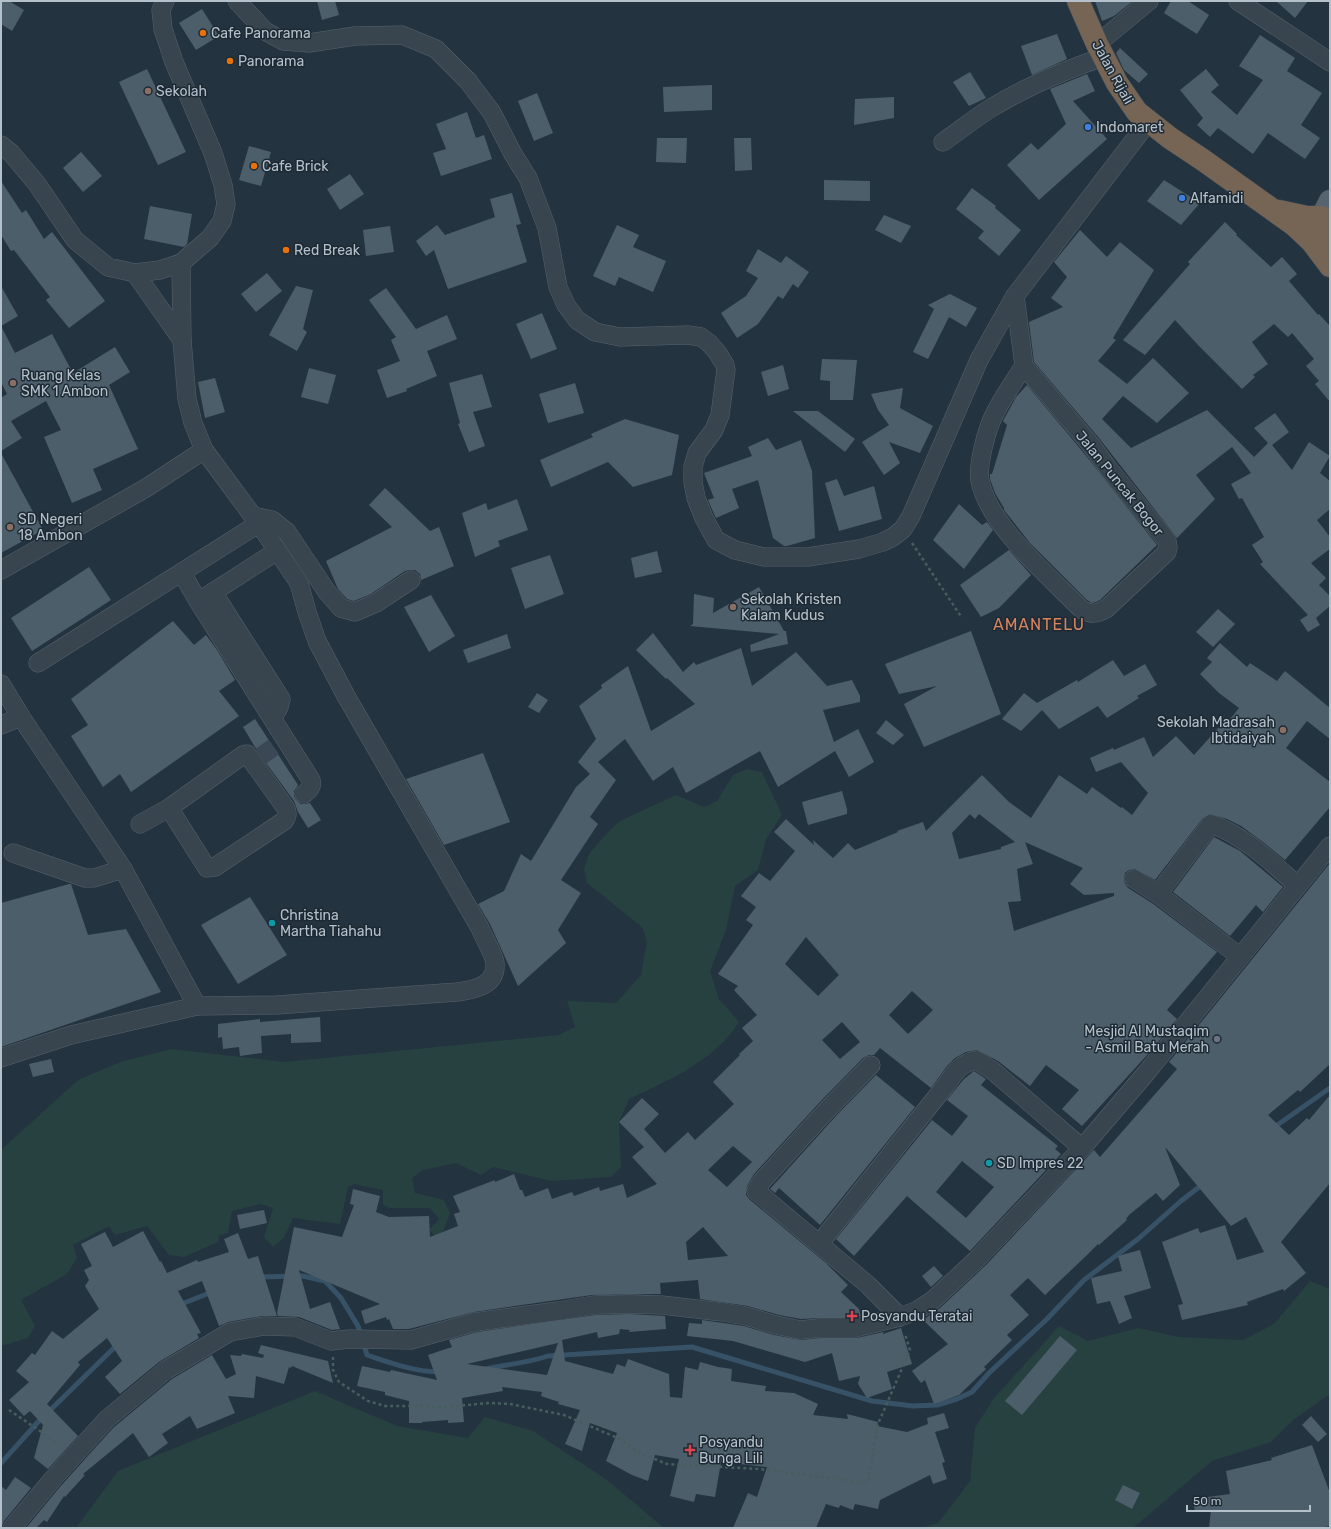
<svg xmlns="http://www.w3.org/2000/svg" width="1331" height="1529" font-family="Rubik,sans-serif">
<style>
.green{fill:#264140}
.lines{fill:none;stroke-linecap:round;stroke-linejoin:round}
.stream{stroke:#375267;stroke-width:5}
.building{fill:#4d5e6b;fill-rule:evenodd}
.minor-tunnel{stroke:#3a4855;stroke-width:18;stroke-dasharray:18 9;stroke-linecap:butt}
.minor-casing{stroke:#56636d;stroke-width:19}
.major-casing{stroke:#414e58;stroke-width:23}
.highway-casing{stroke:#43505a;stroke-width:23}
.path{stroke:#465e5e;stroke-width:2.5;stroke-dasharray:3 3;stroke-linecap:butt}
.minor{stroke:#38454f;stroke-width:18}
.major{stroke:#56646f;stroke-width:22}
.highway{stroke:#766455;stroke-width:22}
.food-dot{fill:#e8710a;stroke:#1d2a34;stroke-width:1.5}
.education-dot{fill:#8d6e63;stroke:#1d2a34;stroke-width:1.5}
.shop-dot{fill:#3f7fe0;stroke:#1d2a34;stroke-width:1.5}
.culture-dot{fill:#0f9aa8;stroke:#1d2a34;stroke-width:1.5}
.worship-dot{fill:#6b7280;stroke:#1d2a34;stroke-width:1.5}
.health-dot{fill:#e0444e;stroke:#1d2a34;stroke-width:1.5}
.labels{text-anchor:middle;stroke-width:3;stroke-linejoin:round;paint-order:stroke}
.poi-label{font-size:14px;fill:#b4c0ca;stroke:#1d2a34;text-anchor:start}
.street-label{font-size:14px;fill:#b4c0ca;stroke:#1d2a34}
.quarter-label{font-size:16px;letter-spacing:1px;fill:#d98561;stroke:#1d2a34}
</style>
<rect width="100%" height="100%" fill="#243340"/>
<g class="green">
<path d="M747 769 762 772 782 815 766 839 758 870 735 886 726 930 710 971 719 999 739 1022C717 1059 668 1081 629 1099L619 1122 621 1167 611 1177 551 1181 493 1167 481 1175 456 1163 423 1170 412 1178 415 1193 444 1200 450 1213 440 1240 429 1230 439 1219 430 1208H390L383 1205V1190L354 1184 348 1187 340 1224 293 1218 284 1238 273 1247 264 1237 273 1208 261 1204 232 1211 228 1233 219 1235 218 1242 184 1257 169 1255 147 1226 115 1235 109 1226 73 1245 77 1258 67 1274 21 1300 35 1326 28 1338 1 1346V1150L78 1080 120 1062 172 1049 284 1062 559 1035 575 1027 567 1001 616 1003 641 975 647 941 642 927 587 883 584 869 589 854 609 831 620 821 676 795 704 807 717 801 733 775Z"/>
<path d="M1310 1281 1330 1289V1394L1293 1420 1271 1442 1212 1461 1133 1528H921L938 1523 970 1481 975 1428 994 1398 1059 1326 1088 1341 1138 1328 1179 1337 1243 1340 1274 1324Z"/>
<path d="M315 1391 397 1426 468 1438 485 1417 533 1431 607 1480 664 1528H76L118 1471Z"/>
</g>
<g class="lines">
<g class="stream">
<path d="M1273 1128 1330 1088"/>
<path d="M258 1277 303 1276 325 1281 341 1298 358 1326 367 1355C391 1363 415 1372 440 1372"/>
<path d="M179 1305 212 1292"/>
<path d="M486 1369C507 1364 528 1363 548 1356L692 1347 872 1401 913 1406 937 1405 957 1399 972 1392 989 1373 1047 1319 1084 1280 1138 1239 1181 1201 1203 1184"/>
<path d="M1 1463 38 1422 118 1344"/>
</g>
</g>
<g class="building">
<path d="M1 1H9L24 10 12 31 1 24Z"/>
<path d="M317 1H335L339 15 322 20Z"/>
<path d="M1095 1H1133L1114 16 1102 21Z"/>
<path d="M1171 1H1188L1209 15 1197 34 1164 13Z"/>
<path d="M1276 1H1308L1295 18Z"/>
<path d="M202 9 219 36 196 50 179 23Z"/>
<path d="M1057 34 1067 59 1032 75 1021 46Z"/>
<path d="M1260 35 1295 58 1287 71 1322 93 1301 125 1320 138 1305 159 1268 133 1253 154 1218 128 1210 137 1197 125 1203 118 1180 90 1206 69 1219 85 1211 92 1237 115 1263 80 1239 66Z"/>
<path d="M1120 48 1148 74 1139 83 1124 70 1116 53Z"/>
<path d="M147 69 186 152 158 165 119 82Z"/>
<path d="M970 72 986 98 969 106 953 82Z"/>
<path d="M1087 74 1095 91 1073 101 1107 139 1039 200 1007 165 1031 143 1038 150 1066 124 1050 89Z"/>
<path d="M712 85V110L664 112 663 87Z"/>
<path d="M537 93 553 133 534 141 518 101Z"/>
<path d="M894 97V118L854 125 855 99Z"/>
<path d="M467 112 476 138 484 135 492 159 441 176 433 153 446 149 436 124Z"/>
<path d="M657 138H687L686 163 656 162Z"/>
<path d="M734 138H751L752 170 735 171Z"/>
<path d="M249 146 271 152 261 186 239 180Z"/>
<path d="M81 152 102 176 83 192 63 168Z"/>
<path d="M350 174 364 194 340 210 327 189Z"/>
<path d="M824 180 870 181V201L824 200Z"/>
<path d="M1164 180 1200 203 1181 225 1147 201Z"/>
<path d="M1 181 22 213 26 210 44 239 52 232 105 301 69 328 46 300 50 297 14 250 11 251 1 235Z"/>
<path d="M972 188 996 206 995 208 1021 230 999 256 978 238 984 231 956 209Z"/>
<path d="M512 193 521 224 516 225 527 262 448 289 434 250 426 256 416 241 437 225 445 235 495 217 490 199Z"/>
<path d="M150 206 192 214 187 244 184 247 144 239Z"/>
<path d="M884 215 911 226 901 243 875 230Z"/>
<path d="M1225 222 1237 234 1236 235 1271 267 1282 257 1297 274 1289 281 1318 315 1319 314 1330 326V402L1315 384 1319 381 1306 366 1314 359 1292 333 1288 337 1274 324 1252 342 1268 364 1253 375 1255 377 1242 389 1198 345 1175 320 1145 355 1123 340 1190 264 1188 262Z"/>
<path d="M617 225 639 235 633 247 666 261 653 292 619 277 615 286 593 276Z"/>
<path d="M390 226 394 252 366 256 363 230Z"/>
<path d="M1080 230 1107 257 1120 242 1154 270 1113 338 1116 340 1098 361 1127 384 1153 358 1189 393 1157 423 1123 396 1102 419 1131 448 1207 410 1254 457 1268 443 1254 428 1275 413 1289 432 1272 445 1292 470 1309 442 1330 456 1320 473 1330 481V509L1317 520 1330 537V549L1311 563 1326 578 1319 585 1330 596V606L1316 618 1320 625 1308 632 1300 620 1308 615 1260 564 1263 562 1252 545 1264 537 1242 498 1239 499 1231 484 1251 473 1232 447 1196 475 1215 499 1177 538 1099 438 1034 362 1029 322 1063 307 1051 298 1067 277 1054 262Z"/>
<path d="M758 249 781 263 786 256 809 272 798 288 793 284 783 299 778 296 758 324 737 338 721 313 746 296 758 278 746 271Z"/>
<path d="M267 273 282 291 256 312 241 294Z"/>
<path d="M1 286 18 316 1 326Z"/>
<path d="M296 286 313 290 303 329 307 332 297 351 269 335Z"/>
<path d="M386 288 416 329 447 315 457 339 427 351 437 376 406 389 407 391 387 398 377 370 400 361 391 340 396 337 369 300Z"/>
<path d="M950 294 977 308 966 327 949 317 928 359 913 352 934 309 928 305Z"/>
<path d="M542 313 557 349 531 359 516 324Z"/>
<path d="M1 326 15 353 52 334 73 373 115 347 130 372 109 385 138 449 93 469 102 490 72 503 44 437 61 430 46 401 11 421 22 438 1 451V398L7 394 1 382Z"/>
<path d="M822 359 857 360 853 400H830V381L820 380Z"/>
<path d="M783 365 789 389 768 396 761 372Z"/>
<path d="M309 368 336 375 328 404 301 397Z"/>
<path d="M482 374 492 407 473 412 485 446 469 452 458 424 460 423 449 383Z"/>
<path d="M215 378 225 412 205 418 198 382Z"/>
<path d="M575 383 584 413 548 423 539 394Z"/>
<path d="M1027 385 1083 452 1157 545 1100 600 1096 602 1092 603 1087 600 1030 543 1004 510V508L995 493 990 479V474H992L1007 425 1003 421 1016 397Z"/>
<path d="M903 388 900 408 933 426 920 453 889 442 900 463 884 475 862 442 889 425 878 410 871 394Z"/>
<path d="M793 411H818L855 439 845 452Z"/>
<path d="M625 419 679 435 672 475 633 487 608 462 551 487 540 460 593 437 591 434Z"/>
<path d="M768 438 776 450 801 440 812 471 815 538 787 546H784L773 538 758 480 732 489 739 508 716 518 714 514 708 500 714 498 704 473 752 456 748 447Z"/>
<path d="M1 453 43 530 1 553Z"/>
<path d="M837 479 844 496 874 486 882 519 839 531 825 483Z"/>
<path d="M385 488 430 531 439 527 454 566 421 580 420 574 415 570H410L405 571 371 594 354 601 347 599 338 589 326 561 392 527 369 505Z"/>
<path d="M517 499 528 530 498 541 500 546 475 557 462 513 486 503 488 510Z"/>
<path d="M959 504 982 525 987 522 993 530 964 569 933 540Z"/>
<path d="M1009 550 1031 575 999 608 981 617 960 585Z"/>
<path d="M657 551 662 572 635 578 631 558Z"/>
<path d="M550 555 564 594 525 609 511 568Z"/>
<path d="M89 567 111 600 32 651 11 618Z"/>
<path d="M759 587 784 631H786L788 644 751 652 750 645 779 634 690 626 693 624 694 594 714 598 713 613Z"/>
<path d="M431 595 455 636 429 652 404 607Z"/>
<path d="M1218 609 1235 624 1213 647 1196 632Z"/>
<path d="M173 621 194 645 206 635 217 650 235 680 219 691 239 716 131 792 120 774 103 787 71 736 88 725 71 699Z"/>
<path d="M971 631 1001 714 924 747 904 704 937 686 899 694 885 664Z"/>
<path d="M653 633 683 672 694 662 696 665 741 648 752 686 796 652 827 686 852 680 860 696V702L823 710 834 742 858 729 874 762 849 777 835 751 778 787 760 751 686 793 673 767 653 781 625 739 598 762 616 780 590 817 598 824 561 880 581 893 558 930 566 943 518 986 490 924 478 904 504 891 521 854 531 861 576 787 590 774 578 762 596 739 579 706 602 688 601 685 628 666 651 731 695 704 667 678 666 679 636 650Z"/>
<path d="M507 634 511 648 468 663 463 650Z"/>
<path d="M1220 643 1247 667 1250 663 1277 681 1285 671 1330 708V739L1307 721 1286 748 1330 782V807L1285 860 1263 842 1241 826 1227 819 1210 814 1203 818 1155 880 1135 869 1129 870 1125 873 1124 879 1125 884 1128 888 1152 903 1217 952 1167 1010 1177 1019 1148 1054 1082 1126 1062 1109 1079 1090 1046 1065 1030 1086 998 1061 977 1050 966 1052 955 1058 947 1066 931 1088 880 1048 874 1055H869L863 1058 819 1103 754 1174 747 1186 746 1195 749 1199 826 1263 848 1285 841 1292 859 1309 861 1316 854 1318H819L801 1319 779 1315 748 1306 700 1299 698 1280 660 1283 661 1294 592 1295 474 1312 409 1329H393L389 1319 387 1320 386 1317 365 1324 361 1311 380 1304 299 1270 310 1309 330 1302 340 1329 332 1330 299 1317 278 1316 277 1313 294 1227 342 1237 354 1205 350 1204 353 1189 380 1196 376 1212 389 1217 429 1216 430 1237 458 1226 454 1214 460 1212 453 1196 495 1180V1182L514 1174 520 1190H522L525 1197 548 1188 552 1199 572 1192 574 1196 599 1187 600 1191 623 1184 627 1198 657 1184 632 1157 644 1147 619 1122 642 1098 659 1114 644 1129 665 1153 688 1132 695 1140 734 1104 713 1082 740 1055 739 1054 753 1041 742 1028 757 1015 734 990 738 986 718 974 753 925 746 920 756 907 741 896 759 873 770 881 795 851 774 832 786 819 814 845 813 840 833 858 848 843 855 850 898 832 897 831 923 822 926 831 982 775 1009 802 1031 818 1059 775 1087 794 1092 787 1121 808 1122 807 1132 815 1148 793 1121 762 1096 772 1090 758 1113 748 1114 750 1144 737 1153 757 1176 736 1194 755 1220 726 1223 728 1239 708 1219 693 1200 674 1212 662 1207 658ZM970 814 975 819 979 814 1015 842 1001 847V849L959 859 952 833ZM1025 842 1083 868 1070 884 1084 895 1114 893V896L1014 931 1008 902 1021 901 1017 869 1033 864ZM806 937 839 975 818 996 785 964ZM912 991 933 1010 908 1034 889 1015ZM842 1022 860 1042 840 1059 822 1040ZM733 1146 752 1162 727 1187 708 1170ZM703 1227 728 1256 688 1260 686 1242Z"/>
<path d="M1113 660 1124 676 1145 664 1157 685 1137 696 1139 698 1107 718 1098 706 1059 729 1042 710 1021 731 1002 719 1024 693 1037 703 1077 680 1078 682Z"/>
<path d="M537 693 548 700 539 713 528 707Z"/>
<path d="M255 719 298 785 294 791V796L296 800 301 804H305L310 803 321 820 308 828 298 812 294 801 258 752 243 727Z"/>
<path d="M886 720 904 735 893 745 876 733Z"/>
<path d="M483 753 510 822 444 845 406 779Z"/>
<path d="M842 791 847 809V814L808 825 802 802Z"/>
<path d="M1214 837 1240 851 1283 887 1263 912 1256 905 1230 936 1173 892Z"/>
<path d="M1330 863V1064L1300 1092 1298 1090 1268 1115 1289 1135 1307 1118 1309 1120 1330 1095V1183L1281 1242 1306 1273 1284 1291 1283 1289 1247 1302 1248 1305 1182 1320 1178 1305 1183 1304 1162 1242 1198 1228 1200 1233 1225 1225 1237 1260 1264 1252 1246 1217 1231 1226 1165 1147 1180 1185 1163 1201 1156 1193 1129 1215 1126 1219 1127 1220 1099 1245 1098 1244 1086 1256 1045 1295 1028 1278 1010 1295 1029 1315 1007 1335 1012 1340 984 1367 986 1369 959 1395 934 1404 925 1380 921 1383 912 1371 948 1344 923 1320 940 1308 986 1265 1094 1150 1100 1157 1177 1069 1169 1062Z"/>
<path d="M69 884H71L88 935 126 929 161 992 1 1047V903Z"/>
<path d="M250 897 287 955 238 984 201 925Z"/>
<path d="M320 1017 321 1042 291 1043V1034L261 1036 262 1053 240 1056 239 1047 223 1049 222 1037 218 1038V1024L260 1019V1022Z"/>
<path d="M51 1059 54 1072 33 1077 29 1064Z"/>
<path d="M974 1071 986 1079 981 1085 1058 1146 1055 1149 1061 1154 970 1251 907 1196 854 1256 836 1239 932 1120 952 1136 968 1116 947 1100 963 1080ZM962 1161 994 1187 966 1218 936 1192Z"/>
<path d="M876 1075 915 1107 820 1225 779 1188 775 1193 770 1189 835 1117Z"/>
<path d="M264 1210 267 1223 240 1229 237 1215Z"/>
<path d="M143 1231 160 1262 161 1261 167 1273 197 1260 198 1262 229 1252 224 1239 238 1233 248 1259 258 1256 277 1316H262L228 1322 219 1326 202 1281 178 1291 201 1333 197 1334 199 1338 159 1362 120 1394 105 1377 122 1361 107 1338 78 1362 80 1365 47 1404 78 1436 48 1469 34 1458 43 1425 30 1411 24 1416 9 1400 29 1382 16 1371 32 1353 35 1355 52 1331 63 1339 99 1309 85 1286 89 1280 84 1270 92 1266 81 1244 105 1232 113 1247Z"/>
<path d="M1140 1250 1151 1288 1124 1296 1132 1318 1119 1324 1110 1301 1097 1304 1091 1278 1122 1271 1118 1256Z"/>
<path d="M934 1266 943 1276 931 1287 922 1276Z"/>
<path d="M630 1314 665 1316 666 1329 629 1332 630 1330 620 1329 619 1334 598 1338 597 1332 562 1340 565 1361 613 1374 617 1364 625 1367 628 1359 669 1374 670 1397 682 1398 685 1367 698 1370 700 1362 718 1367 732 1369 731 1381 766 1386 765 1391 794 1393 818 1404 813 1415 848 1419 847 1414 878 1422 877 1426 907 1432 928 1424 927 1418 944 1413 949 1428 935 1432 945 1462 942 1463 947 1479 933 1484 930 1475 880 1500 878 1509 855 1504 853 1510 840 1505 839 1508 826 1504 816 1528H733L748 1493 757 1497 767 1467 721 1462 715 1497 696 1494 694 1502 670 1496 679 1459 655 1455 648 1481 632 1475 606 1461 617 1433 590 1423 582 1451 565 1444 580 1410 558 1404 559 1402 541 1396 542 1392 502 1387 503 1391 462 1398 464 1422 448 1423V1420L422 1422V1423H409V1401L385 1395V1392L357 1386 362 1366 390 1372 391 1370 437 1380 428 1355 452 1347 449 1340 477 1332 595 1315ZM558 1343 547 1375 467 1364Z"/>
<path d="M702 1320 744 1326 774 1335 801 1340 820 1338H857L883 1332V1334L901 1328 912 1364 887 1372 892 1389 867 1398 858 1384 860 1376 839 1381 832 1353 805 1362 733 1341 687 1336 689 1323 702 1324Z"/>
<path d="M1060 1336 1077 1350 1022 1415 1005 1401Z"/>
<path d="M261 1345 328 1361 333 1383 292 1366 291 1368 289 1367 284 1384 256 1376 254 1398 228 1396 235 1413 197 1429 190 1416 162 1434 168 1443 149 1457 133 1433 83 1474 85 1475 65 1497 64 1496 47 1522 44 1520 36 1528H26L59 1488 113 1428 172 1379 212 1355 226 1379 236 1374 230 1355 241 1356 242 1354 263 1358 264 1355 258 1353Z"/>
<path d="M1311 1416 1327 1434 1318 1442 1302 1425Z"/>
<path d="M1312 1445 1330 1493V1526L1320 1528H1209L1211 1510 1195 1512 1193 1499 1230 1494 1226 1471 1272 1460 1271 1458Z"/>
<path d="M15 1477 31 1488 4 1521 1 1528V1486L6 1490Z"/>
<path d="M1123 1485 1140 1493 1132 1509 1115 1500Z"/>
</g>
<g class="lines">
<path class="minor-tunnel" d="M261 756 274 747"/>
<defs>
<g id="minor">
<path d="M237 1 265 31 283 41 309 43 355 36 402 35 436 49 468 81 492 113 513 154 528 178 547 228 558 287 566 305 577 320 595 332 620 337 688 335 701 337 709 343 717 352 725 365 726 370 720 415 714 430 697 453 693 467V482L696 498 704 518 716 540 735 550 764 557H808L859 549 883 542 893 537 903 529 911 516 979 360 1015 296 1148 122"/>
<path d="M1238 1 1330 62"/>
<path d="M1097 44 1149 1"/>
<path d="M943 142C959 131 975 118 991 108 1026 87 1065 70 1103 57"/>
<path d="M1 145 11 153 37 184 75 240 108 267 135 273 160 270 181 263 210 238 222 221 226 204 223 185 213 153 174 62 163 29 161 10 165 1"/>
<path d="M135 273 182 340"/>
<path d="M1015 296 1024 366 1091 445 1108 468 1167 541 1168 547 1167 552 1106 609C1096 614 1091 615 1081 609 1050 577 989 526 980 481 977 465 987 428 995 413 1003 397 1014 381 1024 366"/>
<path d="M253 516 272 520 287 532 327 592 341 608 355 612 376 603 411 580"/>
<path d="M1 570 146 488 204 450"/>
<path d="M182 573 198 601 311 780C313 787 309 790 304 794"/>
<path d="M213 592 281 699 279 707 273 718"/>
<path d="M204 598 277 551"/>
<path d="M38 663 258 524"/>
<path d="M1 684 21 717 123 869 197 1006 277 1005 457 992C473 990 497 986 495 963 494 955 483 936 480 928L346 696 317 641 307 612 299 583 264 531 204 450 193 423 187 399 182 340 181 263"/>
<path d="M1 725 21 717"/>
<path d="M247 754 285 807C288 812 288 816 284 821L215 867 207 868 169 808 243 755Z"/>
<path d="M140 824 169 808"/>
<path d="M13 853 85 878H94L123 869"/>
<path d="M1134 879 1158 894 1211 824C1245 836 1271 862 1297 885"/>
<path d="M1158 894 1239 956"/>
<path d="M1 1058 71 1035 197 1006"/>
<path d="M871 1065 827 1110 762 1181 756 1191 868 1285 900 1317"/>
<path d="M819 1244 946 1085C954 1073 961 1063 976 1060L992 1070 1082 1148"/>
<path d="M12 1528 51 1481 106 1420 166 1370 230 1332 264 1326 295 1327 331 1341 349 1339 411 1340 475 1322 558 1311 594 1305 630 1304 662 1305 722 1312 746 1316 776 1325 800 1330 819 1328H855L900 1317 918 1310 933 1300 976 1260 1082 1148 1147 1072 1330 846"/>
</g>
<path id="major" d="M1322 217 1330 201"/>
<g id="highway">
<path d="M1078 1 1097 44 1117 83 1137 112 1170 138 1203 160 1294 225 1312 242 1330 266"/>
<path d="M1279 211 1307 217H1322L1325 242 1330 249"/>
</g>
</defs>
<use href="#minor" class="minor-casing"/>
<use href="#major" class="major-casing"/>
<use href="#highway" class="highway-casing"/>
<g class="path">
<path d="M912 543 962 618"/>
<path d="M333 1357V1370L339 1382 368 1401 385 1406H427L444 1407 490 1403 510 1404 564 1415 620 1439 640 1453 667 1464 759 1469 863 1482 868 1481 878 1424 910 1350 905 1334"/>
<path d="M9 1410 43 1433 59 1446"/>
</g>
<use href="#minor" class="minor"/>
<use href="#major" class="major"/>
<use href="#highway" class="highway"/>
</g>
<g class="food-dot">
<circle cx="203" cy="33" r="4"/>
<circle cx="230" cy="61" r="4"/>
<circle cx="254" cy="166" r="4"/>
<circle cx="286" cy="250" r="4"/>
</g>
<g class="education-dot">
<circle cx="148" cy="91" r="4"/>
<circle cx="13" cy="383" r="4"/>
<circle cx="10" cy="527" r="4"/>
<circle cx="733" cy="607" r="4"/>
<circle cx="1283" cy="730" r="4"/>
</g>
<g class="shop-dot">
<circle cx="1088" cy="127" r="4"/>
<circle cx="1182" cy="198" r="4"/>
</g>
<g class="culture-dot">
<circle cx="272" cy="923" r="4"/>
<circle cx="989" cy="1163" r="4"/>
</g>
<circle class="worship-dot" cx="1217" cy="1039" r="4"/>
<g class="health-dot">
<path d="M850 1310h4v4h4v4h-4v4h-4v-4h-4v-4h4z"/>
<path d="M688 1444h4v4h4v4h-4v4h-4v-4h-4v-4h4z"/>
</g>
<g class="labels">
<g class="poi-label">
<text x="211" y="38">Cafe Panorama</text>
<text x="238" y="66">Panorama</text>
<text x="156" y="96">Sekolah</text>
<text x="1096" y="132">Indomaret</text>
<text x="262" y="171">Cafe Brick</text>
<text x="1190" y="203">Alfamidi</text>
<text x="294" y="255">Red Break</text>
<text x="21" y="380">Ruang Kelas<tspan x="21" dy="16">SMK 1 Ambon</tspan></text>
<text x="18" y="524">SD Negeri<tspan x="18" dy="16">18 Ambon</tspan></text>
<text x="741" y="604">Sekolah Kristen<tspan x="741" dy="16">Kalam Kudus</tspan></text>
<text x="1275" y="727" text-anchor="end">Sekolah Madrasah<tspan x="1275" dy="16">Ibtidaiyah</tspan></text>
<text x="280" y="920">Christina<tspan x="280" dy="16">Martha Tiahahu</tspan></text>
<text x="1209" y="1036" text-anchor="end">Mesjid Al Mustaqim<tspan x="1209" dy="16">- Asmil Batu Merah</tspan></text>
<text x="997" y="1168">SD Impres 22</text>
<text x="861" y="1321">Posyandu Teratai</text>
<text x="699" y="1447">Posyandu<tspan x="699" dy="16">Bunga Lili</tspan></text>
</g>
<g class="street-label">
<text transform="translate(1113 72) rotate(61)" y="5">Jalan Rijali</text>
<text transform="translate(1120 483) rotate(51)" y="5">Jalan Puncak Bogor</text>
</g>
<g class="quarter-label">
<text x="1039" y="630">AMANTELU</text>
</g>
</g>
<rect width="1331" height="1529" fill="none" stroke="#b4c0ca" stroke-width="4"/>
<path d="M1187 1505v6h123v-6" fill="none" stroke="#b4c0ca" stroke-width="2"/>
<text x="1193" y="1505" font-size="12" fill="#b4c0ca" stroke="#1d2a34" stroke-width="3" paint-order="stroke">50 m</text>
</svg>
